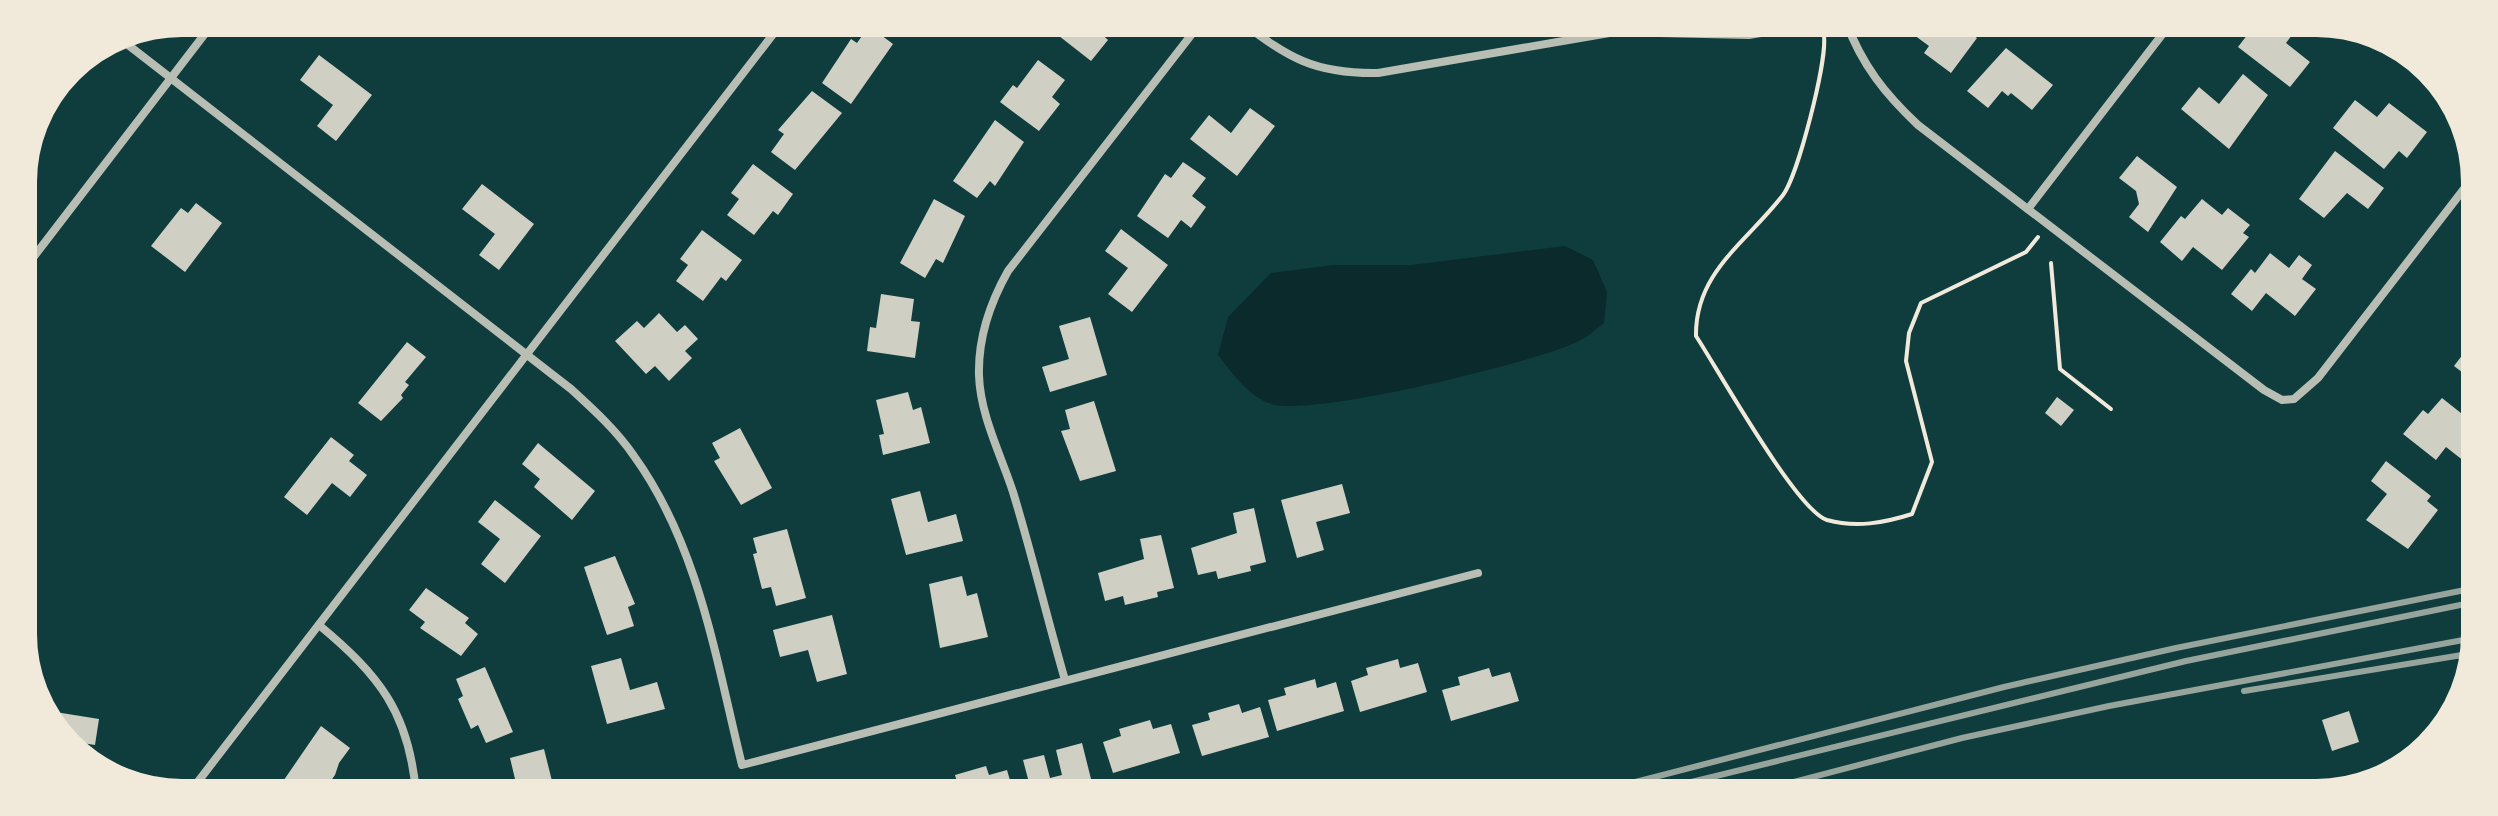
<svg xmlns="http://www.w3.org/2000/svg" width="2498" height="816" font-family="'Fira Sans Condensed',sans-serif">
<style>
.water{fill:#0a2a2b}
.building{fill:#cfcfc3}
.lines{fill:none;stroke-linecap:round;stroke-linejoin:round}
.path{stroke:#f1e9da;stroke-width:4}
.minor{stroke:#b8beb3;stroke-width:8}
.rail{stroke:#97a49c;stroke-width:6}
.rim{fill:none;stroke:#f1e9da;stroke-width:10}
</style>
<rect width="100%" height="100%" fill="#0f3d3e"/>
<path class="water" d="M1565 246 1593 260 1607 292 1604 323C1596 329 1588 337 1579 341 1538 362 1309 418 1271 404 1248 396 1232 373 1218 355L1228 317 1271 273 1333 265H1411Z"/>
<g class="building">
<path d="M881 20H913L902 35Z"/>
<path d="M1049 20H1087L1108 40 1091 61 1045 25Z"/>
<path d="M1923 23H1969L1965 29 1977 38 1951 73 1924 53 1929 46 1914 35Z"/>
<path d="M2076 23H2096L2088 32Z"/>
<path d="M2243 23 2293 24 2298 27 2286 43 2310 62 2290 87 2238 47 2251 30Z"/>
<path d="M869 26 893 44 851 104 822 83 851 39 857 43Z"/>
<path d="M2006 48 2053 85 2032 110 2011 93 2008 96 2002 91 1988 108 1967 91Z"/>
<path d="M319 55 372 95 336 141 317 126 333 105 300 80Z"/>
<path d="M1038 60 1065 80 1052 97 1060 104 1039 131 1000 102 1013 85 1017 88Z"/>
<path d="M2243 74 2268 95 2229 149 2181 109 2199 87 2219 104Z"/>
<path d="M812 91 842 113 795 170 771 152 784 134 778 130Z"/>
<path d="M2355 100 2377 117 2389 103 2427 132 2407 158 2399 151 2384 169 2333 128Z"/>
<path d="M1250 108 1275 126 1237 176 1190 139 1209 115 1231 133Z"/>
<path d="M995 120 1024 142 995 186 990 181 977 198 953 181Z"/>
<path d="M2335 151 2384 188 2368 209 2347 193 2324 218 2299 199Z"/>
<path d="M2137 156 2177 187 2148 232 2129 217 2139 204 2136 191 2119 178Z"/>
<path d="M1183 162 1206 178 1192 196 1206 207 1191 228 1181 220 1168 238 1137 216 1165 174 1171 178Z"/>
<path d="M753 164 793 194 778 215 773 211 754 235 727 215 739 199 731 193Z"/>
<path d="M482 184 534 224 499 270 479 255 495 234 462 209Z"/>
<path d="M934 199 965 216 943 263 936 259 925 278 900 263Z"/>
<path d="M2202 199 2222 215 2228 208 2250 225 2243 233 2249 237 2222 270 2193 247 2182 261 2160 242 2181 216 2185 219Z"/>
<path d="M196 203 222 223 185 272 151 246 181 208 188 213Z"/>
<path d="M1121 229 1168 265 1132 312 1108 294 1128 268 1105 251Z"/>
<path d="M702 230 742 260 726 281 721 277 703 301 676 281 688 265 680 259Z"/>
<path d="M2270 253 2289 268 2299 255 2312 265 2302 279 2316 289 2295 316 2266 293 2252 311 2231 294 2251 269 2255 273Z"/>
<path d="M881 294 914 299 911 321 920 322 915 358 867 351 870 327 876 328Z"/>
<path d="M659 313 677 332 685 325 698 339 685 351 692 358 669 381 655 366 646 374 615 341 637 321 644 328Z"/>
<path d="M1090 317 1107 375 1050 392 1042 367 1069 359 1059 326Z"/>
<path d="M407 342 426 357 405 382 409 385 401 395 403 398 381 421 358 403Z"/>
<path d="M2470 345 2476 349V383L2454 366Z"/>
<path d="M908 392 913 410 921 407 930 443 883 455 879 435 884 434 876 400Z"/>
<path d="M2057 397 2074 410 2061 426 2045 413Z"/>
<path d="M2442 398 2476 425 2475 458 2469 465 2446 447 2436 460 2403 434 2423 410 2428 414Z"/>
<path d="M1094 401 1116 471 1080 481 1061 431 1070 429 1065 410Z"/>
<path d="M740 428 772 488 741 505 714 461 720 458 712 443Z"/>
<path d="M331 437 354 455 349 461 367 475 350 497 332 483 307 515 284 497Z"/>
<path d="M538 443 595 491 572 520 534 487 540 479 522 464Z"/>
<path d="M2386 461 2431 496 2427 501 2438 510 2408 549 2366 520 2387 494 2371 481Z"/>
<path d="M1342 484 1350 513 1316 522 1324 550 1297 558 1281 500Z"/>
<path d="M920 491 928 522 956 514 963 541 906 555 891 499Z"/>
<path d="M495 500 541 536 505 583 481 564 500 539 478 522Z"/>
<path d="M1254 508 1266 562 1250 566 1251 571 1218 579 1216 571 1198 575 1191 548 1237 533 1233 513Z"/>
<path d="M787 529 806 598 776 606 771 587 762 589 753 554 757 553 753 538Z"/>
<path d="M1161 535 1174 588 1157 592 1158 597 1125 605 1123 596 1105 601 1098 573 1144 559 1140 539Z"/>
<path d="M615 556 635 604 628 607 634 626 607 635 584 567Z"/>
<path d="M962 576 967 596 977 593 988 637 940 648 929 584Z"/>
<path d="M426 588 469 618 465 623 478 634 461 656 420 628 425 622 409 610Z"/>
<path d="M832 615 847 674 817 682 808 650 780 657 773 630Z"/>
<path d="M621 658 630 690 657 682 665 709 607 724 591 666Z"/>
<path d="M1398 659 1400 668 1418 663 1427 692 1360 712 1351 681 1368 675 1366 668Z"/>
<path d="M485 667 513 732 486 743 478 725 471 729 458 699 463 696 456 679Z"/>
<path d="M1489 668 1492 677 1510 672 1519 701 1451 721 1442 690 1460 685 1458 677Z"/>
<path d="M1315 679 1317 688 1336 682 1344 711 1277 731 1268 700 1286 695 1284 688Z"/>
<path d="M1239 704 1242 713 1260 707 1269 737 1202 756 1192 725 1210 720 1208 713Z"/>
<path d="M43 710 99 719 95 745 58 739Z"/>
<path d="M2349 711 2359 742 2332 751 2322 720Z"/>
<path d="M1150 720 1153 729 1171 724 1180 753 1113 773 1103 742 1121 736 1119 729Z"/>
<path d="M321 726 350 748 339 763 335 775 322 793 315 787 310 793H275Z"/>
<path d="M1082 743 1095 795 1032 794 1023 760 1044 755 1050 778 1062 775 1056 750Z"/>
<path d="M544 749 555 793H508L505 781 515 779 510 758Z"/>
<path d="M986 766 989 775 1007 770 1014 794H941L939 788 957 782 955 775Z"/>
</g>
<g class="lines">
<g class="path">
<path d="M1824 36C1827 62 1798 175 1783 195 1747 242 1695 272 1696 336 1717 368 1797 511 1827 520 1856 528 1884 523 1912 514L1932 462 1906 361 1909 333 1921 303 2026 252 2038 237"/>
<path d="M2051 263 2060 369 2111 409"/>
</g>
<g class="minor">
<path d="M1240 21C1289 58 1314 74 1378 73L1615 32 1749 35 1825 22"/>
<path d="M1846 22C1862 65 1885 94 1918 125L2264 390 2282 400 2294 399 2318 378 2477 172"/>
<path d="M114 34 571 389C594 410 617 431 634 456 699 546 716 660 742 765L1478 573"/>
<path d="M2028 209 2171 23"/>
<path d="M19 276 217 18"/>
<path d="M319 625C379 675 409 712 416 793"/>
<path d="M1065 680C1047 618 1032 554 1013 492 1001 455 980 415 979 375 978 338 990 303 1008 271L1202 21"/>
<path d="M190 792 784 20"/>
</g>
<g class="rail">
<path d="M2244 691 2474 653"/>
<path d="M1581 796 2004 687 2176 648 2475 588"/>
<path d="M1634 796 2186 661 2475 602"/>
<path d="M1740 796 1962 738 2109 706 2474 638"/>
</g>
</g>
<path d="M0 0H2498V816H0ZM182 32H2316A150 150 0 0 1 2466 182V634A150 150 0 0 1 2316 784H182A150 150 0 0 1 32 634V182A150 150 0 0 1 182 32Z" fill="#f1e9da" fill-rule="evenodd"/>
<path class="rim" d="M182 32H2316A150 150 0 0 1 2466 182V634A150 150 0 0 1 2316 784H182A150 150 0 0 1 32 634V182A150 150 0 0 1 182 32Z"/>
</svg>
